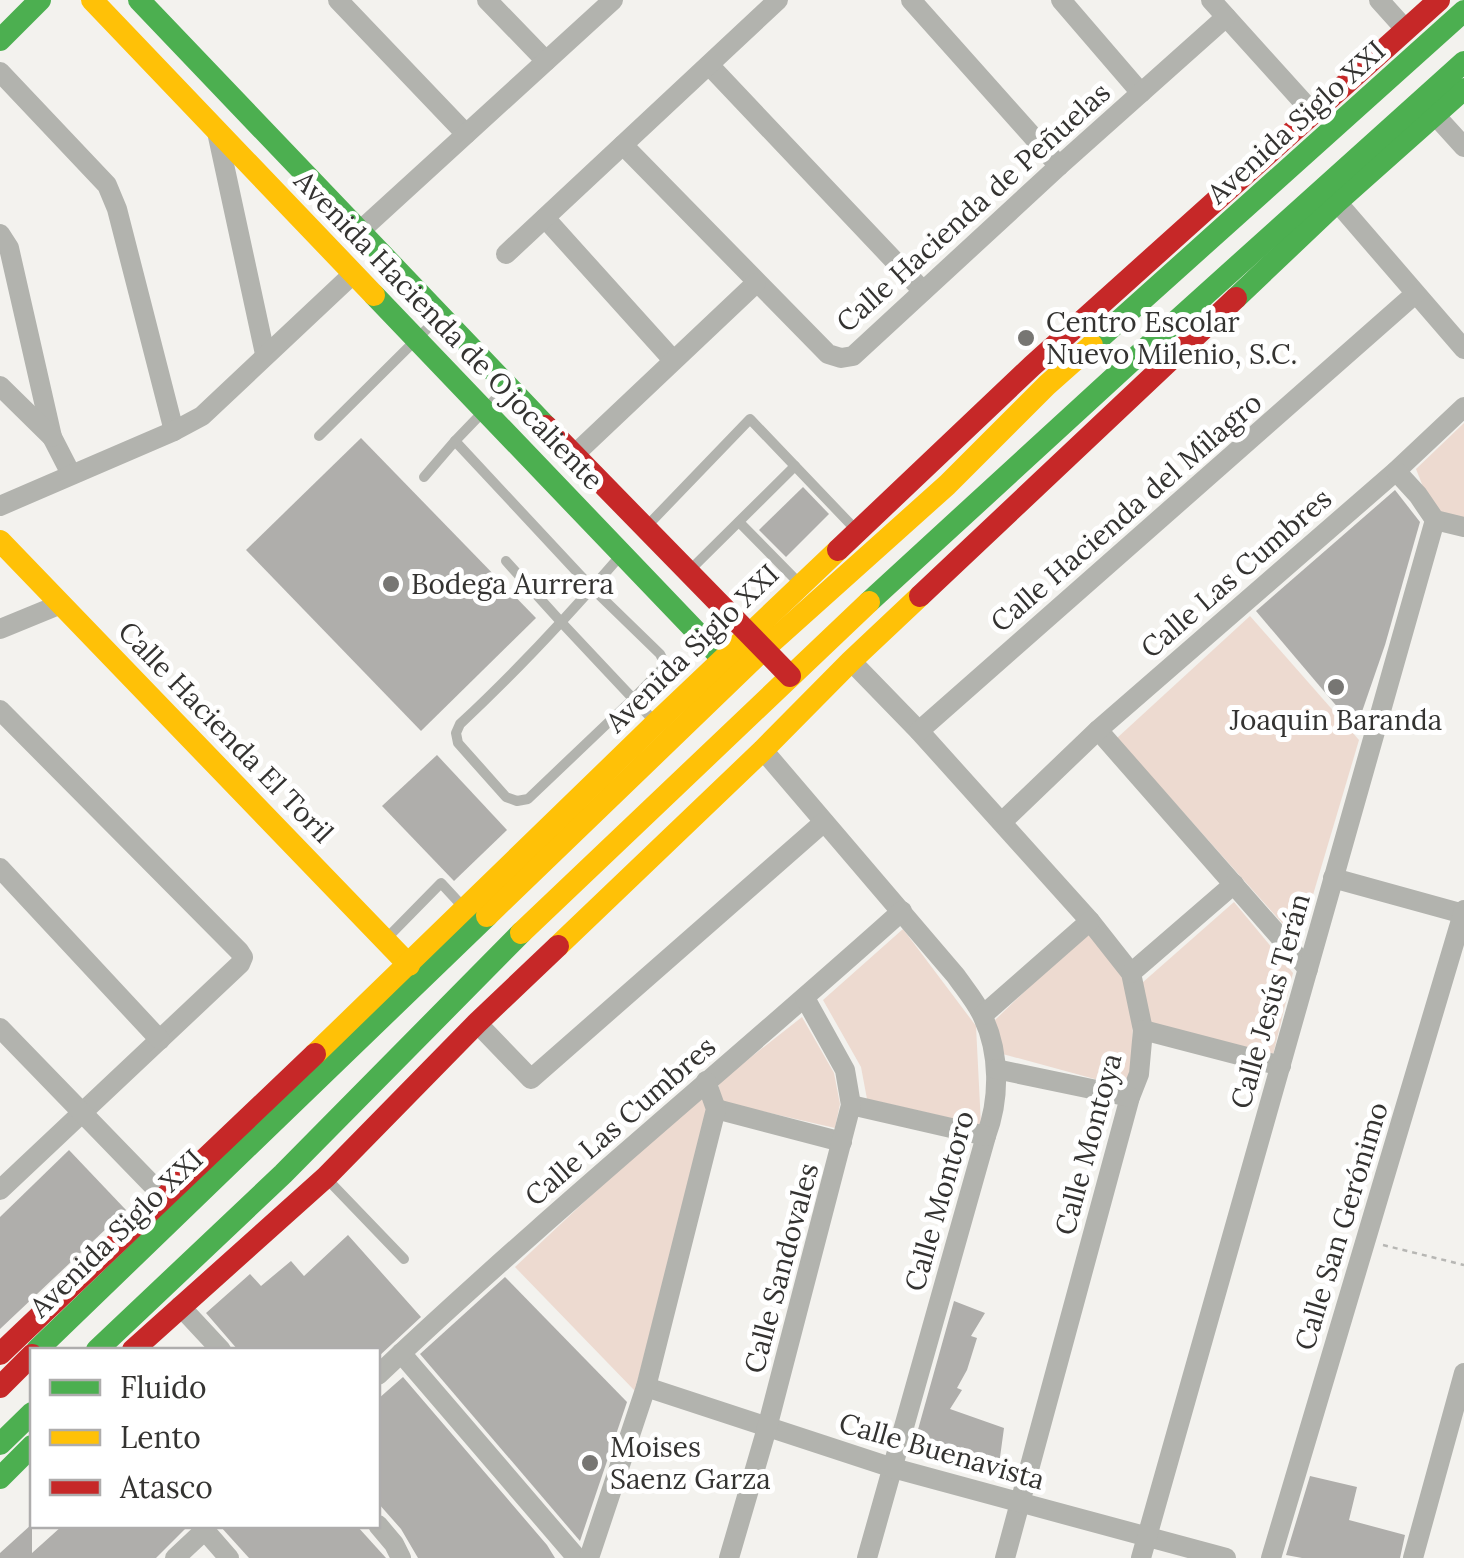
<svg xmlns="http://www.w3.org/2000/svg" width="1464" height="1558" font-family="Lora,serif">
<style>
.green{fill:#eddad0}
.building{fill:#afaeab}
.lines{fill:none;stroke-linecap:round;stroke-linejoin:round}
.path{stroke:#b7b7b4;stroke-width:2.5;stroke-dasharray:5 5;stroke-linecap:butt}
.lane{stroke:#b2b3ae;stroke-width:10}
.street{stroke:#b2b3ae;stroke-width:20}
.fast{stroke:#4caf50;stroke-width:22}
.slow{stroke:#ffc107;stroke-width:22}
.jam{stroke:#c62828;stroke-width:22}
.poi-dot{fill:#777673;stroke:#fff;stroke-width:4}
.labels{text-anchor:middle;stroke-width:10;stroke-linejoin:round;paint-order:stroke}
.street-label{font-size:28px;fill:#343331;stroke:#fff}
.poi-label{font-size:28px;fill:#343331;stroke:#fff;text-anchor:start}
</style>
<rect width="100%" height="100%" fill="#f3f2ee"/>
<g class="green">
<path d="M1464 423V521L1435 517 1416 469Z"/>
<path d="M1250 616 1359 740 1299 942 1117 738Z"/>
<path d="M1234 902 1293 973 1273 1055 1151 1023 1142 983Z"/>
<path d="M1090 928 1121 971 1133 1024 1131 1069 1124 1087 999 1053 995 1020Z"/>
<path d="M903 929 976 1026 981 1125 867 1099 861 1067 823 1000Z"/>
<path d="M802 1017 834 1073 840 1104 835 1128 722 1102 718 1083Z"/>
<path d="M700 1093 707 1110 635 1391 515 1267Z"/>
</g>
<g class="building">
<path d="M361 438 536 618 421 731 246 550Z"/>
<path d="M803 487 829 514 786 557 759 530Z"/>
<path d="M1395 490 1420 522 1385 645 1356 729 1256 611Z"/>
<path d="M437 755 507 830 454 881 382 806Z"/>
<path d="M69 1150 126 1210 0 1329V1217Z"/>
<path d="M348 1235 421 1317 378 1357V1350H238L206 1313 250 1274 261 1286 291 1261 304 1276Z"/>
<path d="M505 1277 627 1402 580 1541 420 1354Z"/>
<path d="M954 1301 985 1313 971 1336 977 1338 967 1370 957 1388 962 1390 950 1409 1004 1428 998 1472 973 1468 950 1457 949 1460 912 1451Z"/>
<path d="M403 1377 547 1545 555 1558H418L401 1529 378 1503V1399Z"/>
<path d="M1310 1476 1357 1487 1349 1520 1405 1535 1400 1558H1302L1286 1555Z"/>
<path d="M32 1524V1553L62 1526H188L156 1558H0V1553Z"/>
<path d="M220 1526H357L386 1558H249Z"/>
</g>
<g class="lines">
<path class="path" d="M1383 1245 1464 1265"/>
<g class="lane">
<path d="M319 436 439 317"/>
<path d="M455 441 592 588 660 654 664 662 661 670 634 698 528 799 517 801 506 797 458 743 456 733 460 724C517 671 570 614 621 555"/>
<path d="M424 477 455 441 507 387"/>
<path d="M739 522 798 582"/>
<path d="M647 526 750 419 857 531"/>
<path d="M506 561 562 623 655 722"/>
<path d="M689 571 795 466"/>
<path d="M386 939 441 883 465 909"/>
<path d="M328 1180 404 1259"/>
</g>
<g class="street">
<path d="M338 0 466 134"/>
<path d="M487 0 546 61"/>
<path d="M911 0 1059 166"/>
<path d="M1061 0 1141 93"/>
<path d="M1211 0 1313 113"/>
<path d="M1379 0 1406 30"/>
<path d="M709 65 923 291"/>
<path d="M0 72 107 185 117 209 174 431"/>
<path d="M1435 115 1464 147"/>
<path d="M217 132 265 354"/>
<path d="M623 145 828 354 841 358 853 356 1059 166 1226 17"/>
<path d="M1337 202 1464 349"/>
<path d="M545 218 673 360"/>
<path d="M360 231 613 0"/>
<path d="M0 234 9 248 52 437 71 474"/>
<path d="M506 254 778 0"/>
<path d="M0 386 52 437"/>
<path d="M574 455 756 283"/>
<path d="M0 506 174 431 202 416 353 274"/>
<path d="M1435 520 1464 527"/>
<path d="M0 629 61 604"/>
<path d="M851 661 919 731 1090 921 1131 973 1143 1030 1139 1074 1130 1097 1005 1558"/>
<path d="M0 710 239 951 243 957 240 964 0 1190"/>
<path d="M1098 730 1308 969"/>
<path d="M919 731 1415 294"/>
<path d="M763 750 956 976C965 989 977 1003 983 1017 1000 1053 1000 1099 986 1136L867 1558"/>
<path d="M1002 822 1098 730 1396 471 1464 407"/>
<path d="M0 868 160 1040"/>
<path d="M1333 878 1464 914"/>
<path d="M1131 973 1234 884"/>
<path d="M983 1015 1090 921"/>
<path d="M477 1023 531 1079 824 822"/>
<path d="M0 1028 165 1198"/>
<path d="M1143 1030 1281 1066"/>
<path d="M996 1069 1130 1097"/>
<path d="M851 1105 986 1136"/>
<path d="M716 1109 842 1142"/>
<path d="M180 1306 221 1350"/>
<path d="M401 1353 577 1558"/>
<path d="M378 1375C547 1215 728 1067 902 911"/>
<path d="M646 1387 893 1468 1226 1558"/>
<path d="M378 1525 394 1544 401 1558"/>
<path d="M201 1526 229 1558"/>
<path d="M175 1558 205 1530"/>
<path d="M589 1558 646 1387 716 1109 706 1081"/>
<path d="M729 1558 767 1428 851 1105 845 1070 805 998"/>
<path d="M1141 1558 1435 520 1418 495 1396 471"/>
<path d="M1271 1558 1464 910"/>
<path d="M1413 1558 1464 1373"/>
</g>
<g class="fast">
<path d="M139 0 546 426"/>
<path d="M0 40 40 0"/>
<path d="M374 295 734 671"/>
<path d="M1236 298 1337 202 1464 89"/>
<path d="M1092 345 1464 11"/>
<path d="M869 602 1135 358 1464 62"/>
<path d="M37 1350 487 916"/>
<path d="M97 1350 283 1174 521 933"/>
<path d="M0 1444 32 1413"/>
<path d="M0 1478 32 1446"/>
</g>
<g class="slow">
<path d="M92 0 374 295"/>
<path d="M0 541 409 965"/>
<path d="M487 916 764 649 947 485 1047 385 1092 345"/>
<path d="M521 933 869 602"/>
<path d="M558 946 763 750 851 661 920 596"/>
<path d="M315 1054 656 723 838 550"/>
</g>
<g class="jam">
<path d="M546 426 790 676"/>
<path d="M838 550 1032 366 1439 0"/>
<path d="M920 596 1236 298"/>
<path d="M133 1350 326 1177 477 1023 558 946"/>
<path d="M0 1354 315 1054"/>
<path d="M0 1387 32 1355"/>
</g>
</g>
<g class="poi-dot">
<circle cx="1026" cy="338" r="10"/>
<circle cx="391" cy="584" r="10"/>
<circle cx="1336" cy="687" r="10"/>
<circle cx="590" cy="1463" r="10"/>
</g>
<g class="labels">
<g class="street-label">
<text transform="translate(1296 122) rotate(-42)" y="10">Avenida Siglo XXI</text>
<text transform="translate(973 207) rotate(-42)" y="10">Calle Hacienda de Peñuelas</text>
<text transform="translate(449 330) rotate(46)" y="10">Avenida Hacienda de Ojocaliente</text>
<text transform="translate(1126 512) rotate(-41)" y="10">Calle Hacienda del Milagro</text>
<text transform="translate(1236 573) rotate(-41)" y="10">Calle Las Cumbres</text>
<text transform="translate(692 648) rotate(-44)" y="10">Avenida Siglo XXI</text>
<text transform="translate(226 732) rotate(46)" y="10">Calle Hacienda El Toril</text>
<text transform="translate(1270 1001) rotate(-74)" y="10">Calle Jesús Terán</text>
<text transform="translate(620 1121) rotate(-41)" y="10">Calle Las Cumbres</text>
<text transform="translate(1088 1144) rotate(-75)" y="10">Calle Montoya</text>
<text transform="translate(939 1201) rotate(-74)" y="10">Calle Montoro</text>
<text transform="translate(1341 1226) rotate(-73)" y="10">Calle San Gerónimo</text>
<text transform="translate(116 1233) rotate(-44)" y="10">Avenida Siglo XXI</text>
<text transform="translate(781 1268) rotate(-75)" y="10">Calle Sandovales</text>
<text transform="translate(942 1451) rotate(16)" y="10">Calle Buenavista</text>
</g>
<g class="poi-label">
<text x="1046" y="332">Centro Escolar<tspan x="1046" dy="32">Nuevo Milenio, S.C.</tspan></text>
<text x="411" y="594">Bodega Aurrera</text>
<text x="1336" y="730" text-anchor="middle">Joaquin Baranda</text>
<text x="610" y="1457">Moises<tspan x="610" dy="32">Saenz Garza</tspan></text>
</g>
</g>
<rect x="30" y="1348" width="350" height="180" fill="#ffffff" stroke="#aeadad" stroke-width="2.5"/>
<rect x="50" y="1380" width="50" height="15" fill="#4caf50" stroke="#aeadad" stroke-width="2.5"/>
<text x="120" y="1398" font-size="30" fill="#343331">Fluido</text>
<rect x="50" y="1430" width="50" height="15" fill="#ffc107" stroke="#aeadad" stroke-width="2.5"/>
<text x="120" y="1448" font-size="30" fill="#343331">Lento</text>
<rect x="50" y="1480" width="50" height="15" fill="#c62828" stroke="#aeadad" stroke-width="2.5"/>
<text x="120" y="1498" font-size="30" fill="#343331">Atasco</text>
</svg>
